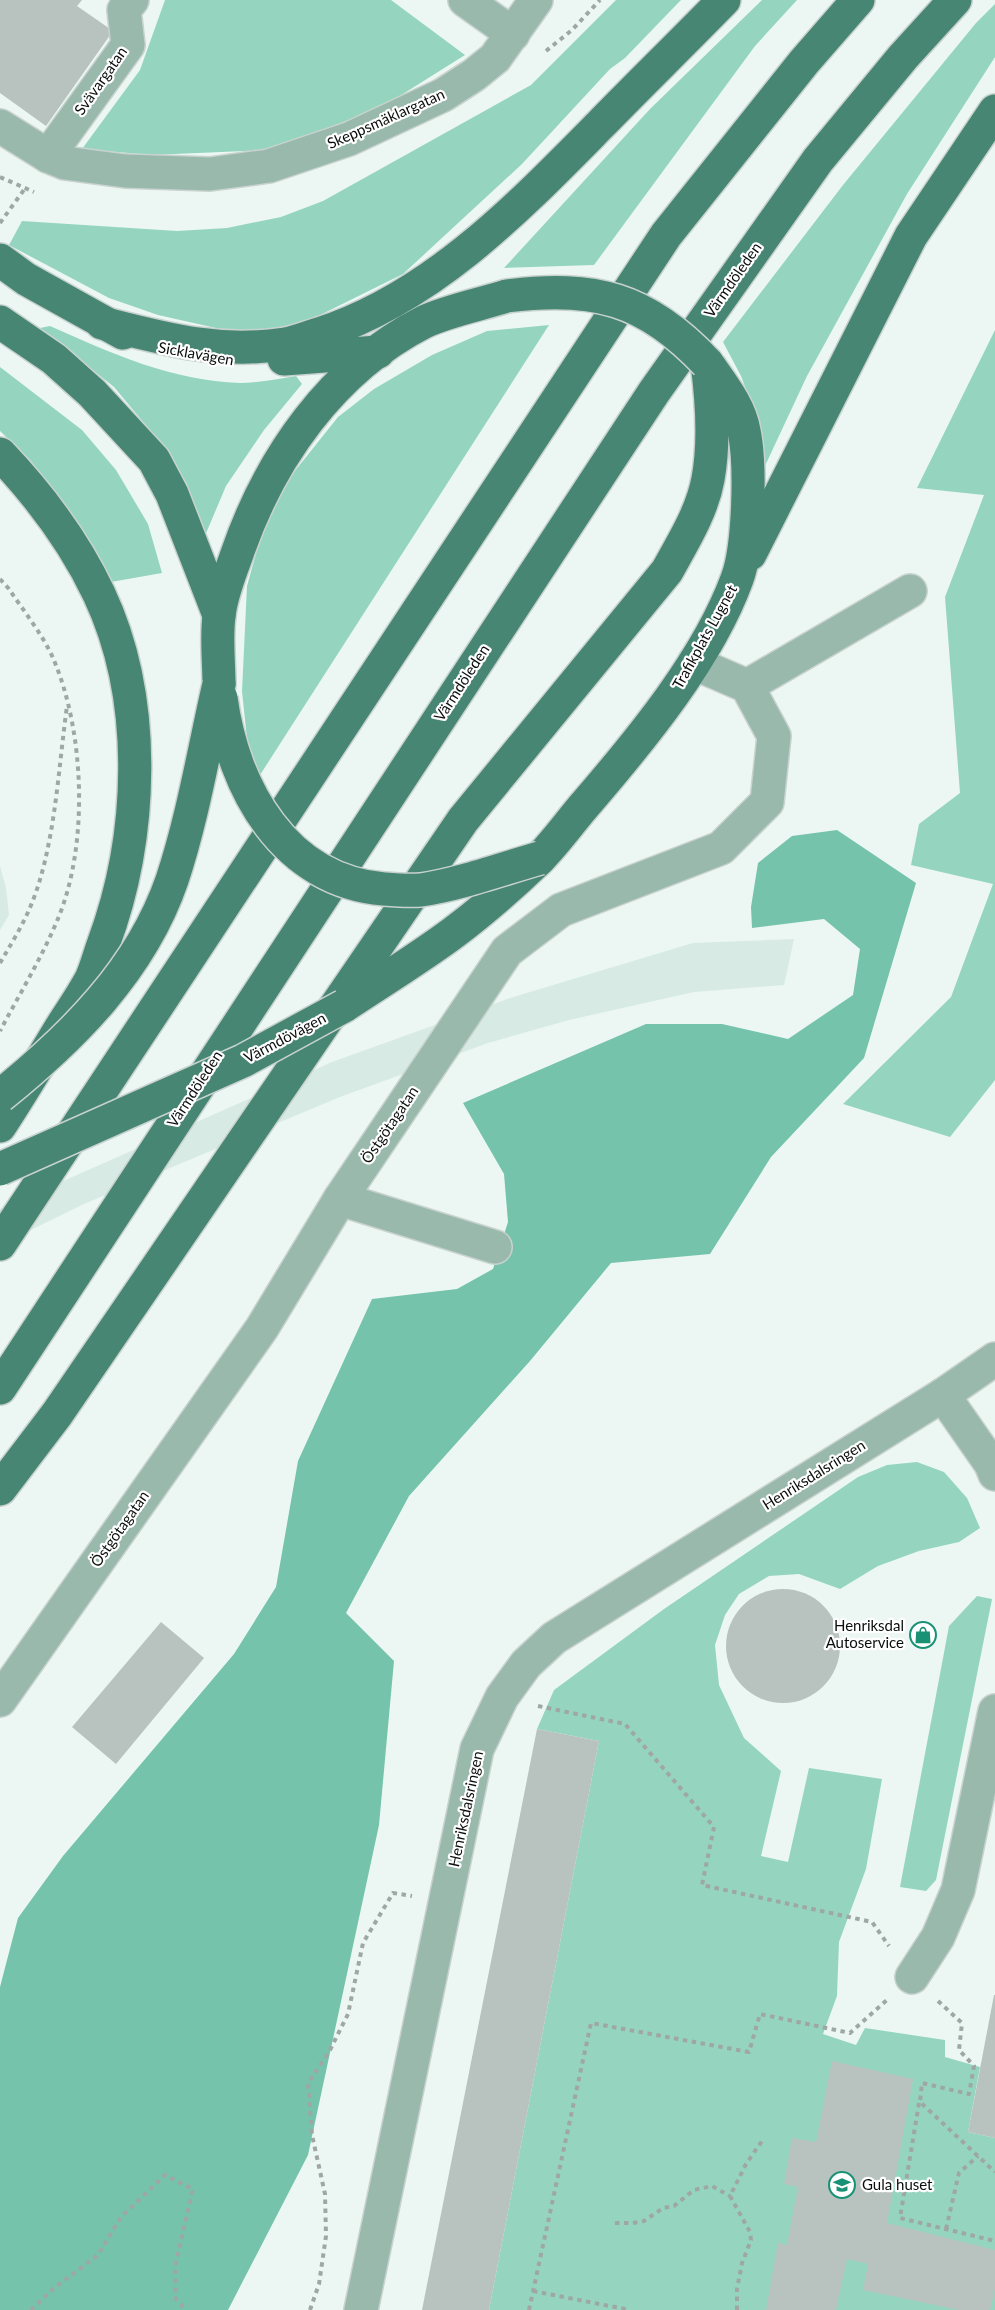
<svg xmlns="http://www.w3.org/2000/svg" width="995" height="2310" font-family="Lato,sans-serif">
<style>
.built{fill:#d7eae4}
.green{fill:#95d5c0}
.forest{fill:#75c3ab}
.building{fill:#b8c2be}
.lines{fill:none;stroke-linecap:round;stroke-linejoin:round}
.minor-casing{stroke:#c8d2ce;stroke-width:36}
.major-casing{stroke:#c8d2ce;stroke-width:36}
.path{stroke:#9ea7a4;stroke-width:4;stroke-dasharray:4.5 4.5;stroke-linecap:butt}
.minor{stroke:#99b9ad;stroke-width:33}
.major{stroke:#478673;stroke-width:33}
.major-bridge-casing{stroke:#c8d2ce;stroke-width:36;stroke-linecap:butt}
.major-bridge{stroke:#478673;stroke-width:33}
.labels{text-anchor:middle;stroke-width:4.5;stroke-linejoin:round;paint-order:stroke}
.street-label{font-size:15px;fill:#090d0c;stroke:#fff}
.poi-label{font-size:15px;fill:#090d0c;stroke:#fff;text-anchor:end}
</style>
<rect width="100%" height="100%" fill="#ecf7f3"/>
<g class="built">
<path d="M0 866 6 888 9 915 0 930Z"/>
<path d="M794 939 784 985 694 992 569 1020 488 1043 340 1097 84 1204 0 1245V1209L332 1062 510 998 693 943Z"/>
</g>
<g class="green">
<path d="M165 0H391L465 55 379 109 267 150 152 155 82 149 140 70Z"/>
<path d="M616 0H681L625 58 610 69 522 164 403 274 302 324 238 333 158 315 109 298 9 245 22 221 177 231 227 228 281 217 323 201 531 85Z"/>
<path d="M762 0H797L755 46 594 265 504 268 650 109Z"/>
<path d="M995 4V57L907 194 807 376 764 468 753 408 741 376 723 342 843 185 976 23Z"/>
<path d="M549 325 260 775 247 739 242 691 247 586 262 532 286 482 338 417 374 389 432 355 487 331Z"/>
<path d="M50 326C110 353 173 381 240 383 258 383 278 379 296 376L302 384 264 430 226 486 204 538 187 484 149 429 114 387 40 328Z"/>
<path d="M995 330V1080L950 1137 843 1104 951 997 993 884 911 865 919 824 960 793 945 597 984 495 917 488Z"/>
<path d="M0 367 82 430 116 470 148 524 162 573 111 582 72 517 31 461 0 431Z"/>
<path d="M917 1462 944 1472 967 1498 980 1528 959 1542 919 1551 878 1566 840 1589 799 1574 769 1576 739 1594 725 1615 715 1645 719 1685 744 1738 781 1771 761 1856 788 1862 809 1768 882 1779 866 1869 839 1942 837 1996 823 2034 856 2045 865 2028 945 2040V2057L980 2067 968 2132 995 2138V2310H489L599 1741 537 1729 554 1690 664 1609 858 1477 887 1465Z"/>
<path d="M977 1596 992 1599 936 1880 926 1891 900 1887 949 1626Z"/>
</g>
<path class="forest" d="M837 830 916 883 864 1058 771 1157 710 1254 611 1263 530 1361 409 1496 346 1613 394 1661 379 1825 308 2155 228 2310H0V1987L18 1918 63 1856 234 1654 276 1587 298 1461 372 1299 457 1289 493 1269 508 1222 504 1174 463 1103 646 1024H722L788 1039 853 995 860 949 824 919 752 928 751 907 758 863 792 836Z"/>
<g class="building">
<path d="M0 0H82L77 6 113 31 46 126 0 93Z"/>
<circle cx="783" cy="1646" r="57"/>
<path d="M161 1622 204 1658 116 1764 72 1727Z"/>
<path d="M537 1729 599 1741 489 2310H422Z"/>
<path d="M994 1995H995V2138L968 2132Z"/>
<path d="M832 2061 913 2079 887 2223 995 2250V2289L990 2310H959L863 2290 868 2264 847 2259 836 2310H766L778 2243 787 2245 798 2187 784 2184 792 2138 816 2142Z"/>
</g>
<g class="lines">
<defs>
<g id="minor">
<path d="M465 0 513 34"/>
<path d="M0 126 48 156 65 163 125 171 210 174 269 166 349 139 443 95 474 75 495 58 536 0"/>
<path d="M48 156 128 45 124 10 132 0"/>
<path d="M747 686 910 591"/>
<path d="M340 1199 495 1247"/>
<path d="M943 1395 991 1464 995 1474"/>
<path d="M0 1700 262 1328 340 1199 507 951 561 910 721 848 767 802 774 736 747 686 694 663"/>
<path d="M912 1977 938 1937 958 1890 995 1711"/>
<path d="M361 2310 477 1749 502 1697 526 1664 554 1638 943 1395 995 1359"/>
</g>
<g id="major">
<path d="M0 260 26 279 123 333"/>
<path d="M0 322 54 359 92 393 154 460 172 494 219 615"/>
<path d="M102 323C165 339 218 354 285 344 296 342 308 337 319 334 432 298 519 207 600 125 641 83 683 42 724 0"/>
<path d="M284 359 378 352"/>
<path d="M0 454C40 496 74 541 99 594 149 700 143 838 103 945 99 956 96 968 91 979 82 996 70 1013 60 1029 40 1062 21 1094 0 1126"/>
<path d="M750 554 911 236 995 111"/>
<path d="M219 684C219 662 216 638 219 616 221 595 230 574 237 554 270 458 332 369 424 322 447 311 482 304 507 296"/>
<path d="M344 1006C380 982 418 959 453 933 481 912 514 883 539 859 557 841 572 819 589 800 643 737 708 658 737 579 749 547 751 464 744 431 740 407 723 386 710 367"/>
<path d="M0 1244 666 235 804 62 858 0"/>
<path d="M0 1388 654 392 818 160 903 57 955 0"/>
<path d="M0 1489 57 1414 463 820 667 571C683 542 702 512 708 479 715 441 712 401 707 363"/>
</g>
</defs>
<use href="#minor" class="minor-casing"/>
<use href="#major" class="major-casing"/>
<g class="path">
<path d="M546 51 572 30 600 0"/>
<path d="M0 177 34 192"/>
<path d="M0 223 26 187"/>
<path d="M0 579 9 589C23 610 43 635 53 658 85 732 89 847 57 921 41 959 19 995 0 1031"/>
<path d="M0 963C10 946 21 928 29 910 55 851 58 770 67 706"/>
<path d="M538 1706 625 1724 714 1827 702 1885 872 1922 889 1946"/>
<path d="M938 2001 962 2023 959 2050 974 2066 969 2094 922 2083 920 2102 995 2172"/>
<path d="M919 2103 900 2218 995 2241"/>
<path d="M615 2223H633L644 2221 663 2208 674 2206 694 2190 712 2186 730 2196"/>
<path d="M946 2229 959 2173 978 2156"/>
<path d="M533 2291 630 2310"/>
<path d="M31 2310 53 2289 98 2255 121 2217 165 2175 193 2189 175 2267 176 2299 186 2310"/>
<path d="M310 2310 319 2284 326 2236 325 2194 312 2135 308 2083 329 2052 348 2014 363 1943 393 1893 412 1896"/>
<path d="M529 2310 591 2023 749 2052 760 2014 850 2033 887 2000"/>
<path d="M737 2310V2289L742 2263 751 2240 750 2232 730 2196 746 2164 762 2141"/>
</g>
<use href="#minor" class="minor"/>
<use href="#major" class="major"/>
<defs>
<g id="major-bridge">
<path d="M507 296C594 285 646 298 707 363"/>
<path d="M221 698C233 788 284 881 384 889 396 890 409 891 421 890 461 884 501 869 540 858"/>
<path d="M0 1096C72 1038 141 970 172 880 193 817 204 749 219 684"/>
<path d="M0 1169 243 1061 344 1006"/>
</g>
</defs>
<use href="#major-bridge" class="major-bridge-casing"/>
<use href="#major-bridge" class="major-bridge"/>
</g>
<defs>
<symbol id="shop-ring" viewBox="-11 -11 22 22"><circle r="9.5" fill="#fff" stroke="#199175" stroke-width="1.5"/><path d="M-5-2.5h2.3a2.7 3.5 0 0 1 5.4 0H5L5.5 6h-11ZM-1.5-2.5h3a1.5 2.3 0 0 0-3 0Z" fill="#199175"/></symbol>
<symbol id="school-ring" viewBox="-11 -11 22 22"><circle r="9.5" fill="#fff" stroke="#199175" stroke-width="1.5"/><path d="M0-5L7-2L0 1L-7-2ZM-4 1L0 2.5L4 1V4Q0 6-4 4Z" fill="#199175"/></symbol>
</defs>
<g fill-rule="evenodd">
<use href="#shop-ring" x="908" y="1620" width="30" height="30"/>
<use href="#school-ring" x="827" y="2170" width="30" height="30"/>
</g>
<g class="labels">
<g class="street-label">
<text transform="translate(101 81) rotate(-55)" y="5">Svävargatan</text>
<text transform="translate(386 119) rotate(-24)" y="5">Skeppsmäklargatan</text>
<text transform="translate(733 280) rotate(-55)" y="5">Värmdöleden</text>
<text transform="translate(196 354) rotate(10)" y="5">Sicklavägen</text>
<text transform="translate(705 637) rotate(-61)" y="5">Trafikplats Lugnet</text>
<text transform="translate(462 683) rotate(-57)" y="5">Värmdöleden</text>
<text transform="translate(285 1038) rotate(-28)" y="5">Värmdövägen</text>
<text transform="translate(195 1089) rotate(-57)" y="5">Värmdöleden</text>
<text transform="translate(390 1125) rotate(-56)" y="5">Östgötagatan</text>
<text transform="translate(814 1475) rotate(-32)" y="5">Henriksdalsringen</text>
<text transform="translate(120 1529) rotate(-55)" y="5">Östgötagatan</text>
<text transform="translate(466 1809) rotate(-78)" y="5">Henriksdalsringen</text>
</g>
<g class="poi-label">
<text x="904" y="1631">Henriksdal<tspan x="904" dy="17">Autoservice</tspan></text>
<text x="862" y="2190" text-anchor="start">Gula huset</text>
</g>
</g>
</svg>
